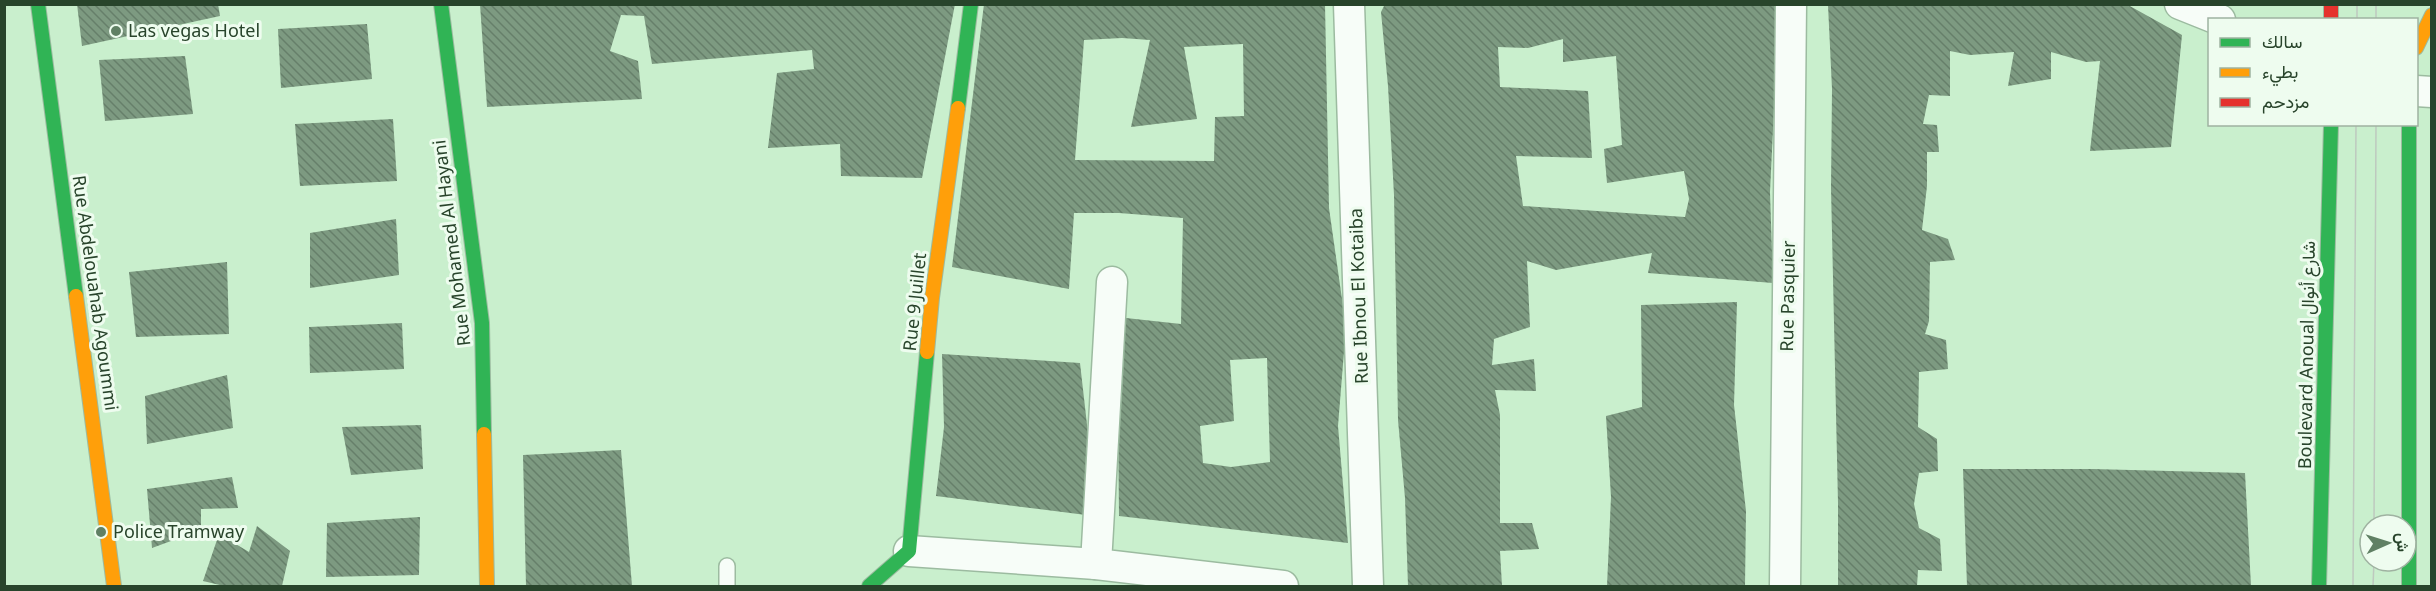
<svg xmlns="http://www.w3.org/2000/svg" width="2436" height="591" font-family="'Noto Sans',Vazirmatn,sans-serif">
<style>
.building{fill:url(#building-back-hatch);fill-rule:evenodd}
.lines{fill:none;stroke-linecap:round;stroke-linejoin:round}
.lane-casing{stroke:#9cbba0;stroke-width:18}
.street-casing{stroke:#9cbba0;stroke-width:33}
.fast-casing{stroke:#9cbba0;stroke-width:16}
.slow-casing{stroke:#9cbba0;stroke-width:16}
.jam-casing{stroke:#9cbba0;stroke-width:16}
.lane{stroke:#f7fdf8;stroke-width:15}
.street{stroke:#f7fdf8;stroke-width:30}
.fast{stroke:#30b455;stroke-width:14}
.slow{stroke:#ff9f0a;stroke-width:14}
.jam{stroke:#e5322d;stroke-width:14}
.tram{stroke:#bec9bf;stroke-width:1.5}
.poi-dot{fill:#608064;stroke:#eefcef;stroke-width:2}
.labels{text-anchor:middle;stroke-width:6;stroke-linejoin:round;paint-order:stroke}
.poi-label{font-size:18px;fill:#28442b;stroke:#eefcef;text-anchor:start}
.street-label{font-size:18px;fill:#28442b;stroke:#eefcef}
</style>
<defs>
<pattern id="building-back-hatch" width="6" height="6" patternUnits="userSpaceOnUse" patternTransform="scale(1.5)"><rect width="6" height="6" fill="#7d9a81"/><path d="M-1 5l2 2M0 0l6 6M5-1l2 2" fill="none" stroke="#667f6a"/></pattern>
</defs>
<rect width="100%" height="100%" fill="#c9efcd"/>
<g class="building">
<path d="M77 4H218L220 16 82 46Z"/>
<path d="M480 4H955L922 178 841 176 840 144 768 148 777 73 814 69 812 50 652 64 644 16 621 15 610 51 638 61 642 99 487 107Z"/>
<path d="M984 4H1325L1329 208 1346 327 1338 426 1348 543 1119 516 1117 317 1181 324 1183 218 1119 213H1074L1069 289 952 267ZM1122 38 1150 40 1131 127 1197 119 1184 47 1243 44 1244 116 1215 117 1214 161 1075 160 1084 40ZM1267 358 1270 462 1231 467 1203 463 1200 426 1234 421 1230 360Z"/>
<path d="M1385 4H1786L1777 47 1770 192 1773 283 1648 273 1652 253 1556 270 1527 261 1530 327 1494 339 1492 365 1534 359 1536 391 1495 390 1500 415V523H1532L1539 549 1500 551 1502 586H1408L1405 498 1398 420 1394 195 1388 86 1381 12ZM1563 39V62L1616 56 1622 145 1604 149 1607 183 1684 171 1689 199 1685 217 1523 206 1516 156 1592 158 1588 91 1500 87 1498 47 1528 48Z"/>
<path d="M1828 5H2128L2182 35 2171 147 2090 151 2100 61 2086 62 2051 52V79L2008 86 2014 52 1970 55 1950 51V96L1929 95 1923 124 1937 125 1939 152H1927V186L1922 230 1948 239 1955 260 1930 262 1929 321 1925 334 1946 340 1948 369 1919 372 1918 427 1937 439 1938 471 1919 473 1914 504 1919 528 1940 539 1942 571 1918 570 1917 586H1838V503L1831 188 1832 89Z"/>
<path d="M367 24 372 79 281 88 278 29Z"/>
<path d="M185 56 193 114 105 121 99 60Z"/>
<path d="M393 119 397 181 300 186 295 124Z"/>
<path d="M396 219 399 275 310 288V233Z"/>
<path d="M227 262 229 334 136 337 129 272Z"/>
<path d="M1737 302 1734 405 1746 511 1745 586H1607L1611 497 1606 416 1642 407 1641 305Z"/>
<path d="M402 323 404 369 310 373 309 327Z"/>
<path d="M942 354 1080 363 1090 451 1086 515 936 496 944 427Z"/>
<path d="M227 375 233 428 147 444 145 396Z"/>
<path d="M421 425 423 469 351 475 342 427Z"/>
<path d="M621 450 632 586H526L523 455Z"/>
<path d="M1963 469H2093L2245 473 2251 586H1967Z"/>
<path d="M232 477 238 508 201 509V530L152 548 147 489Z"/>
<path d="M420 517 419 575 326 577 327 523Z"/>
<path d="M257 526 290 551 282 586H224L203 581 219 534 249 552Z"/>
</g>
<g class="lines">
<defs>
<path id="lane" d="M727 566V586"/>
<g id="street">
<path d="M1349 4 1368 586"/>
<path d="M2180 4 2220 20"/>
<path d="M2416 91 2432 92"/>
<path d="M1112 282 1096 564 1283 586"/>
<path d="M909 551 1096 564"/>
<path d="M1785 586 1791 4"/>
</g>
<g id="fast">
<path d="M38 4 76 296"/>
<path d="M441 4 482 323 484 434"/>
<path d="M958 108 971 4"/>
<path d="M2409 124V586"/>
<path d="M869 586 909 551 927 352"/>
<path d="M2319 586 2331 124"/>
</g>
<g id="slow">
<path d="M2416 48 2432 15"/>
<path d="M76 296 114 586"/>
<path d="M927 352 932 298 958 108"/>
<path d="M484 434 487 586"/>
</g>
<path id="jam" d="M2331 4V20"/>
</defs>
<use href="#lane" class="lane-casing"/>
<use href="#street" class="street-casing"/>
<use href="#fast" class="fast-casing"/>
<use href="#slow" class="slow-casing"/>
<use href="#jam" class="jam-casing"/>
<use href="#lane" class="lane"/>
<use href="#street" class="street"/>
<use href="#fast" class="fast"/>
<use href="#slow" class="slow"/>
<use href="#jam" class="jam"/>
<g class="tram">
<path d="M2357 20V4"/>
<path d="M2376 20V4"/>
<path d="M2374 525 2376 124"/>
<path d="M2353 586 2356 124"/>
<path d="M2373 586 2374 561"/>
</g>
</g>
<g class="poi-dot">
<circle cx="116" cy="31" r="6"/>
<circle cx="101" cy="532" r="6"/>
</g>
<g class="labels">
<g class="poi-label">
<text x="128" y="37">Las vegas Hotel</text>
<text x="113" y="538">Police Tramway</text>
</g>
<g class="street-label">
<text transform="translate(452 243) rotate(-97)" y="6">Rue Mohamed Al Hayani</text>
<text transform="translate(95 293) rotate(82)" y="6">Rue Abdelouahab Agoummi</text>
<text transform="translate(1359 296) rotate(-92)" y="6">Rue Ibnou El Kotaiba</text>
<text transform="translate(1788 296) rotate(-89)" y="6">Rue Pasquier</text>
<text transform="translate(915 302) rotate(-84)" y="6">Rue 9 Juillet</text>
<text transform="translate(2307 355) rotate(-89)" y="6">Boulevard Anoual شارع أنوال</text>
</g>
</g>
<rect width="2436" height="591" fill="none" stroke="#28442b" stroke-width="12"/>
<rect x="2208" y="18" width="210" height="108" fill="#eefcef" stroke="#9fb2a1" stroke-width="1.5"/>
<rect x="2220" y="38" width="30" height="9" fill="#30b455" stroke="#9fb2a1" stroke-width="1.5"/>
<text x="2262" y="48" font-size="18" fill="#28442b">سالك</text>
<rect x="2220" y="68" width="30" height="9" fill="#ff9f0a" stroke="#9fb2a1" stroke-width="1.5"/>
<text x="2262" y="78" font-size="18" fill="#28442b">بطيء</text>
<rect x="2220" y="98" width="30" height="9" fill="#e5322d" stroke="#9fb2a1" stroke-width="1.5"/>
<text x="2262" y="108" font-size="18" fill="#28442b">مزدحم</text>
<g transform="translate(2388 543) rotate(87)"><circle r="28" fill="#eefcef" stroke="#9fb2a1" stroke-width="1.5"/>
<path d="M0-4.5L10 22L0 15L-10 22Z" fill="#608064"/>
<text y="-9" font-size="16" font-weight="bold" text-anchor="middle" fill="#28442b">ش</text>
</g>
</svg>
